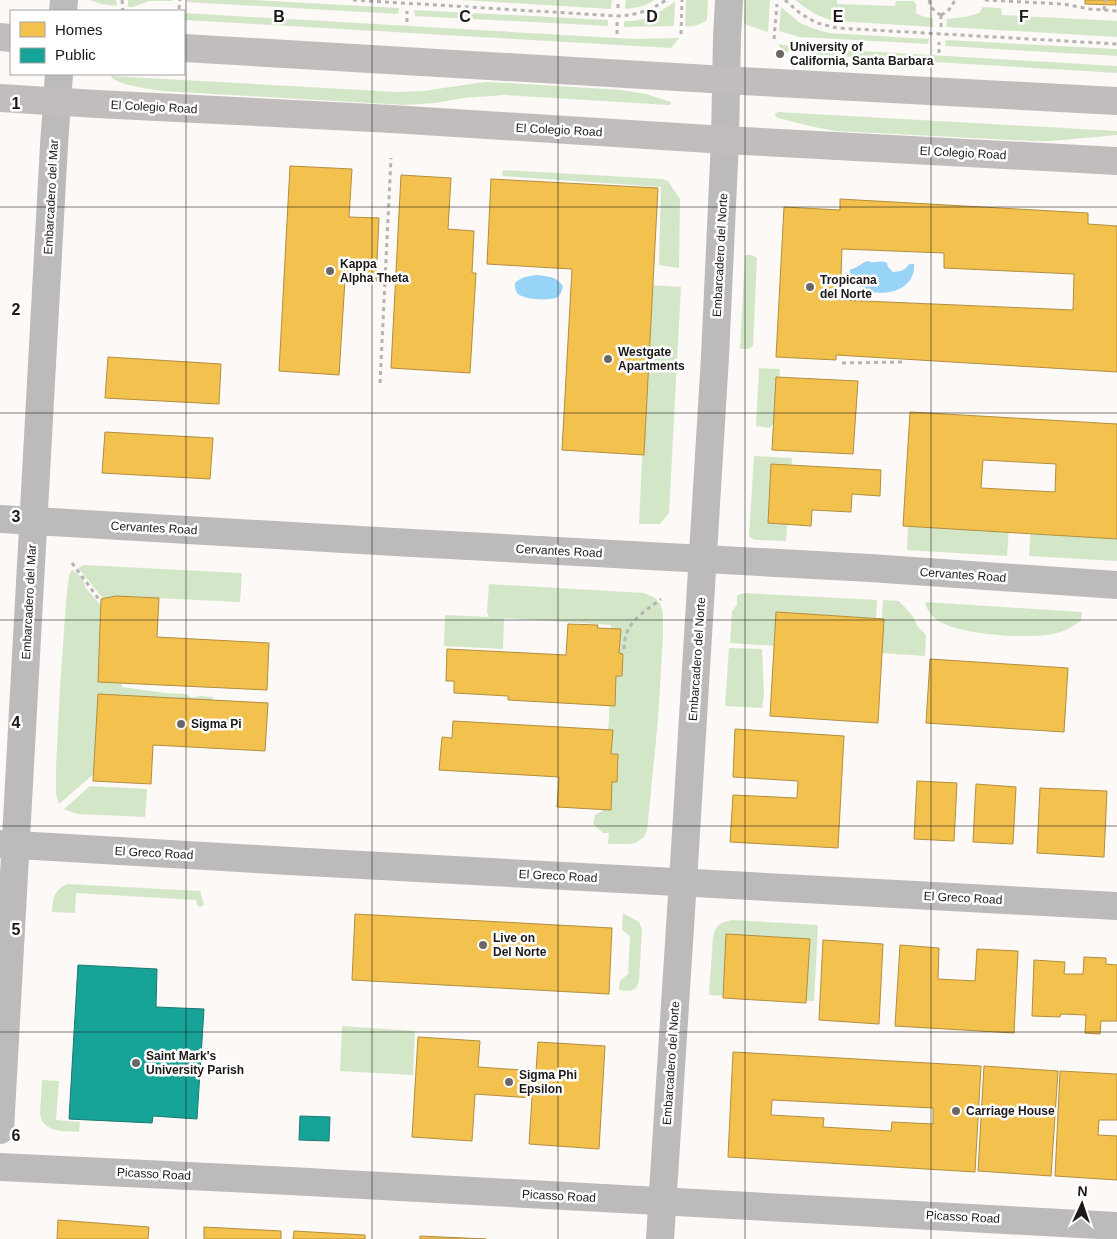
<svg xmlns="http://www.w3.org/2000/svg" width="1117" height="1239" font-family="Helvetica,sans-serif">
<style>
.green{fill:#d3e7c8}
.water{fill:#98d4f8}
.homes{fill:#f2c14e;stroke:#b28e3e;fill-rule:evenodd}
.public{fill:#17a398;stroke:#187971}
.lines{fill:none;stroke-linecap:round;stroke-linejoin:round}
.path{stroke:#b6b3b2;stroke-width:3;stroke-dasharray:4 4;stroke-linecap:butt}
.minor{stroke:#bcbaba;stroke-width:28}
.major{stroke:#c0bdbc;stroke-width:28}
.grid{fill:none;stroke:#1c1817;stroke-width:1;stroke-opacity:0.55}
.poi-dot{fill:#6b6765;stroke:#fff;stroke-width:2}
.labels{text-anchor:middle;stroke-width:5;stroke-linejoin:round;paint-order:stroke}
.poi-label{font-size:12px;font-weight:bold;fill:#1c1817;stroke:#fff;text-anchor:start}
.street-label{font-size:12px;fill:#1c1817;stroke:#fff}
.grid-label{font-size:16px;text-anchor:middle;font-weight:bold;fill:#1c1817;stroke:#fff;stroke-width:5;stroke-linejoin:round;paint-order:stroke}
</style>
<rect width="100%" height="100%" fill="#fdf9f7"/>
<g class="green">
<path d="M90 0H116L117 6 101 4Z"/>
<path d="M128 0H173L172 1H149L133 7H128Z"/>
<path d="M187 0H253L399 8 398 14 187 2Z"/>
<path d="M460 0H612L611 9Z"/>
<path d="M626 0H655C646 6 636 8 625 9Z"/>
<path d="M686 0H708L707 20C699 25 694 27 685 26Z"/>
<path d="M745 0H770L768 32 744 24Z"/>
<path d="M795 0H837V4L895 6 896 1H913L916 4V13L924 17 933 18V27L837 21C819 18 810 11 795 0Z"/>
<path d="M675 1 674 26 624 27V21C644 22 660 13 675 1Z"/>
<path d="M781 7 800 23 815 29 829 33 929 39 928 44 800 37 779 31Z"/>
<path d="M983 7 1001 8 1002 15 1117 21V37L946 27 947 19 965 17 979 13Z"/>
<path d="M414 10 608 20V26L415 16Z"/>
<path d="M184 13 634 39 679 38 671 48 184 20Z"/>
<path d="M946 40 1117 49V56L945 46Z"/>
<path d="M778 44 795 47 1117 66V73L802 54V51L789 50 787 53 783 52Z"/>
<path d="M112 76 397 92 423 91 485 82 510 83 622 90 646 94 671 102 670 105H669L505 95 463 98 436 103 405 105 162 91C150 89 117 85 111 77Z"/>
<path d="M778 112 1117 131V135L1052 141H1034L836 131 814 127 778 118 776 117 775 114Z"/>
<path d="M503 170 663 179 668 181 680 199 679 268 659 265 661 187 502 176Z"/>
<path d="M745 255H751L757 258 753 346 749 349H740Z"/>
<path d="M650 285 681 287 669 513 660 524H639Z"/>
<path d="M759 368 780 369 777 417 770 428 756 426Z"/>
<path d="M754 456 792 458 786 541 756 540 749 537Z"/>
<path d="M908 523 1009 528 1007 556 907 550Z"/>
<path d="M1031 529 1117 534V561L1029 556Z"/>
<path d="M84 565 242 573 240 602 116 596 105 601 78 568Z"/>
<path d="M72 570C78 572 85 581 85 587L108 614 122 687 165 693 186 694 192 698 200 696 213 697 211 710 96 772 59 804 56 795V767L60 688 66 602 69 575Z"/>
<path d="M489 584 644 593 655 598 660 603 663 614V637L658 720 647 831 644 837 637 842 631 844H608L609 833H603L593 824 595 815 602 811 609 717 611 625 504 618 503 649 444 646 445 615 489 617 487 612Z"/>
<path d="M745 593 877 600 876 620 776 646 730 643 732 611 737 605V595Z"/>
<path d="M883 600 899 601 912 615 918 627 926 635 925 656 880 653Z"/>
<path d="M926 602 1082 612 1081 621C1073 626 1066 631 1057 633 1030 640 964 635 940 622 933 618 928 611 925 604Z"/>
<path d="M729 648 762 649 764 694 762 708 725 706Z"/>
<path d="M90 786 147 789 145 817 77 814 64 809Z"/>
<path d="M68 884 200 891 204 905 200 907 197 905 196 900 76 893 75 913 52 912C53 899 54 889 68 884Z"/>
<path d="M623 913 639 922 642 929 639 981 636 988 630 991 619 990 620 981 628 974 630 936 622 930Z"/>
<path d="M732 920 818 925 814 1001 709 995 713 937C716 924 720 923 732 920Z"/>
<path d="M342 1026 415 1031 413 1075 340 1071Z"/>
<path d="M42 1080 59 1081 56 1120 80 1122 79 1132C64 1131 43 1133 40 1114Z"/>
</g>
<g class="water">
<path d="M868 261C876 265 878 259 887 263L888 267 893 272C901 271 905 271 909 264H914C917 298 859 303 849 273L851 269C858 268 862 262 868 261Z"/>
<path d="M538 275C550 277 555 276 563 286 562 290 561 294 558 297 551 301 525 300 518 294 515 291 515 287 515 283 522 276 529 276 538 275Z"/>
</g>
<g class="homes">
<path d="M1085 0H1116V5L1085 4Z"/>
<path d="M290 166 352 169 349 217 379 218 376 282 345 280 339 375 279 371Z"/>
<path d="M401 175 451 178 448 229 474 231 472 273H476L470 373 391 368Z"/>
<path d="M491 179 658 188 644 455 562 450 572 269 487 264Z"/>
<path d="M840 199 1088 213V224L1117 226V372L836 355V360L776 357 784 207 840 210ZM842 249 944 253V268L1074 274 1073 310 840 300Z"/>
<path d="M108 357 221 364 219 404 105 398Z"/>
<path d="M776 377 858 381 853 454 772 450Z"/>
<path d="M910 412 1117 424V539L903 526ZM983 460 1056 464 1055 492 981 488Z"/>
<path d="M105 432 213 438 210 479 102 473Z"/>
<path d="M771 464 881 470 880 496 852 494 851 512 812 510 811 526 768 523Z"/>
<path d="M116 596 159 598 157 637 269 643 267 690 98 682 101 599Z"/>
<path d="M776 612 884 619 878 723 770 716Z"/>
<path d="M568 624 598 625 597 628 621 629 619 653 623 654 622 676H616L615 706 508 700V696L454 693V681H446L447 649 566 655Z"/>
<path d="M930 659 1068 668 1064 732 926 723Z"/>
<path d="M98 694 268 703 265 751 153 745 151 784 93 781Z"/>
<path d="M453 721 613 730 611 754H618L617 782H612L611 810 557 807 559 777 439 770 442 737 452 738Z"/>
<path d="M735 729 844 736 838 848 730 842 733 795 797 798 798 781 733 777Z"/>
<path d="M917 781 957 783 954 841 914 839Z"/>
<path d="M976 784 1016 787 1013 844 973 842Z"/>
<path d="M1040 788 1107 791 1104 857 1037 853Z"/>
<path d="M355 914 612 928 609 994 352 980Z"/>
<path d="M726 934 810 939 806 1003 723 998Z"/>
<path d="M823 940 883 944 879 1024 819 1020Z"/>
<path d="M900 945 939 948 938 979 975 981 977 949 1018 951 1014 1033 895 1026Z"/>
<path d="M1084 957 1106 958V964L1117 965V1021H1101L1100 1034 1085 1033 1086 1015 1061 1014 1060 1017 1032 1016 1034 960 1065 962 1064 974H1083Z"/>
<path d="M418 1037 480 1041 478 1067 536 1071 538 1042 605 1046 599 1149 529 1144 532 1098 475 1094 472 1141 412 1137Z"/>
<path d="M733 1052 981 1066 975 1172 728 1157ZM772 1100 933 1108V1124L892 1122 891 1131 823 1127 824 1118 771 1115Z"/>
<path d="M984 1066 1058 1071 1051 1176 978 1171Z"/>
<path d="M1060 1071 1117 1074V1120H1099L1098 1135 1117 1136V1180L1055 1176Z"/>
<path d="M58 1220 149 1227 148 1239H57Z"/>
<path d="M204 1227 281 1231V1239H204Z"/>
<path d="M294 1231 365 1235V1239H293Z"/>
<path d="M420 1236 486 1239H420Z"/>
</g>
<g class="public">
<path d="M78 965 157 969 156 1007 204 1009 197 1119 153 1116 152 1123 69 1119Z"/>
<path d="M300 1116 330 1117 329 1141 299 1140Z"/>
</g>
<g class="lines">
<g class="path">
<path d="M122 0 123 11"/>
<path d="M353 0 617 16C637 15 649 11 666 0"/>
<path d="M785 0 801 14 817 23 837 28 1117 44"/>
<path d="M929 0C931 8 934 11 941 15"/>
<path d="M985 0 1063 4 1090 9 1117 11"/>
<path d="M618 8V0"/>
<path d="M179 9 180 0"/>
<path d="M1104 10 1105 0"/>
<path d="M941 15C949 11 951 8 955 0"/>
<path d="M407 22V11"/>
<path d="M941 27V15"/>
<path d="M617 34V22"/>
<path d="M681 34 682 0"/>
<path d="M774 39 777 4"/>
<path d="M939 53V42"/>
<path d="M842 363 906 362"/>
<path d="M380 383 391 158"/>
<path d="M72 563 101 602"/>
<path d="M624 649C624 622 642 614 661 599"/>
</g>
<g class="minor">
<path d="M63 11 64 0"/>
<path d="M0 519 412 543 870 568 1117 585"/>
<path d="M0 844 307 862 1117 906"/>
<path d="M0 1130 54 145 59 74"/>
<path d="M0 1167 290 1181 1117 1226"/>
<path d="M660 1239 685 849 715 357 725 140 727 37 729 0"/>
</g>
<g class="major">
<path d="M0 37 11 38"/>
<path d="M184 48 778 83 1117 101"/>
<path d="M0 98 97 104 392 119 725 140 1117 161"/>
</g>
</g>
<path class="grid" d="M186 0V1239M372 0V1239M558 0V1239M745 0V1239M931 0V1239M0 207H1117M0 413H1117M0 620H1117M0 826H1117M0 1032H1117"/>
<g class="poi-dot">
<circle cx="780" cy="54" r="5"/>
<circle cx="330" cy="271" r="5"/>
<circle cx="810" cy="287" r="5"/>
<circle cx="608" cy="359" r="5"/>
<circle cx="181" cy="724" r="5"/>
<circle cx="483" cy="945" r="5"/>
<circle cx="136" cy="1063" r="5"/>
<circle cx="509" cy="1082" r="5"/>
<circle cx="956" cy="1111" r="5"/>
</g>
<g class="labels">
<g class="poi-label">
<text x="790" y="51">University of<tspan x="790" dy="14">California, Santa Barbara</tspan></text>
<text x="340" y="268">Kappa<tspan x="340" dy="14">Alpha Theta</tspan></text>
<text x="820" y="284">Tropicana<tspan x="820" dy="14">del Norte</tspan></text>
<text x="618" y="356">Westgate<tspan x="618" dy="14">Apartments</tspan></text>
<text x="191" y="728">Sigma Pi</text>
<text x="493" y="942">Live on<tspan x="493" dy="14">Del Norte</tspan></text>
<text x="146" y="1060">Saint Mark's<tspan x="146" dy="14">University Parish</tspan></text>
<text x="519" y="1079">Sigma Phi<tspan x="519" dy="14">Epsilon</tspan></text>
<text x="966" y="1115">Carriage House</text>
</g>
<g class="street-label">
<text transform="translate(154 107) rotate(3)" y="4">El Colegio Road</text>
<text transform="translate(559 130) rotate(3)" y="4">El Colegio Road</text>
<text transform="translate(963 153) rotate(3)" y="4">El Colegio Road</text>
<text transform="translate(51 197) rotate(-87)" y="4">Embarcadero del Mar</text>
<text transform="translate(720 255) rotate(-87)" y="4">Embarcadero del Norte</text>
<text transform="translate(154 528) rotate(3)" y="4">Cervantes Road</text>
<text transform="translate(559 551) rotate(3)" y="4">Cervantes Road</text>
<text transform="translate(963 575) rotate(4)" y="4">Cervantes Road</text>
<text transform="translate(29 602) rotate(-87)" y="4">Embarcadero del Mar</text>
<text transform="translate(697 659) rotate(-86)" y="4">Embarcadero del Norte</text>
<text transform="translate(154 853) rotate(3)" y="4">El Greco Road</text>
<text transform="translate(558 876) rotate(3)" y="4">El Greco Road</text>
<text transform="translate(963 898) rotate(3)" y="4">El Greco Road</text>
<text transform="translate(671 1063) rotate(-86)" y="4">Embarcadero del Norte</text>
<text transform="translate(154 1174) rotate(3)" y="4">Picasso Road</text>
<text transform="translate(559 1196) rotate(3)" y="4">Picasso Road</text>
<text transform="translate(963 1217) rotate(3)" y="4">Picasso Road</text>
</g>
</g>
<g class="grid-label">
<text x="279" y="22">B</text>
<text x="465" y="22">C</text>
<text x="652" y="22">D</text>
<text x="838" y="22">E</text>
<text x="1024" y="22">F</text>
<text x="16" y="109">1</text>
<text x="16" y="315">2</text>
<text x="16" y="522">3</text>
<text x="16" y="728">4</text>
<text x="16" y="935">5</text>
<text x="16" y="1141">6</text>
</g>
<rect x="10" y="10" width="175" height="65" fill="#ffffff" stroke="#a4a3a2"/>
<rect x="20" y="22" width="25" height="15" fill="#f2c14e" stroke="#a4a3a2"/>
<text x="55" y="35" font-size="15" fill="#1c1817">Homes</text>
<rect x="20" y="48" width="25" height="15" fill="#17a398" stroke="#a4a3a2"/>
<text x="55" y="60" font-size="15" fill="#1c1817">Public</text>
<g transform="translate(1082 1204) rotate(3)" stroke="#ffffff" stroke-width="4" paint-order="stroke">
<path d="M0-4L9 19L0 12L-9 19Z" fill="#1c1817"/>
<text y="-8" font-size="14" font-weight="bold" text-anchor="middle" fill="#1c1817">N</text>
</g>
</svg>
